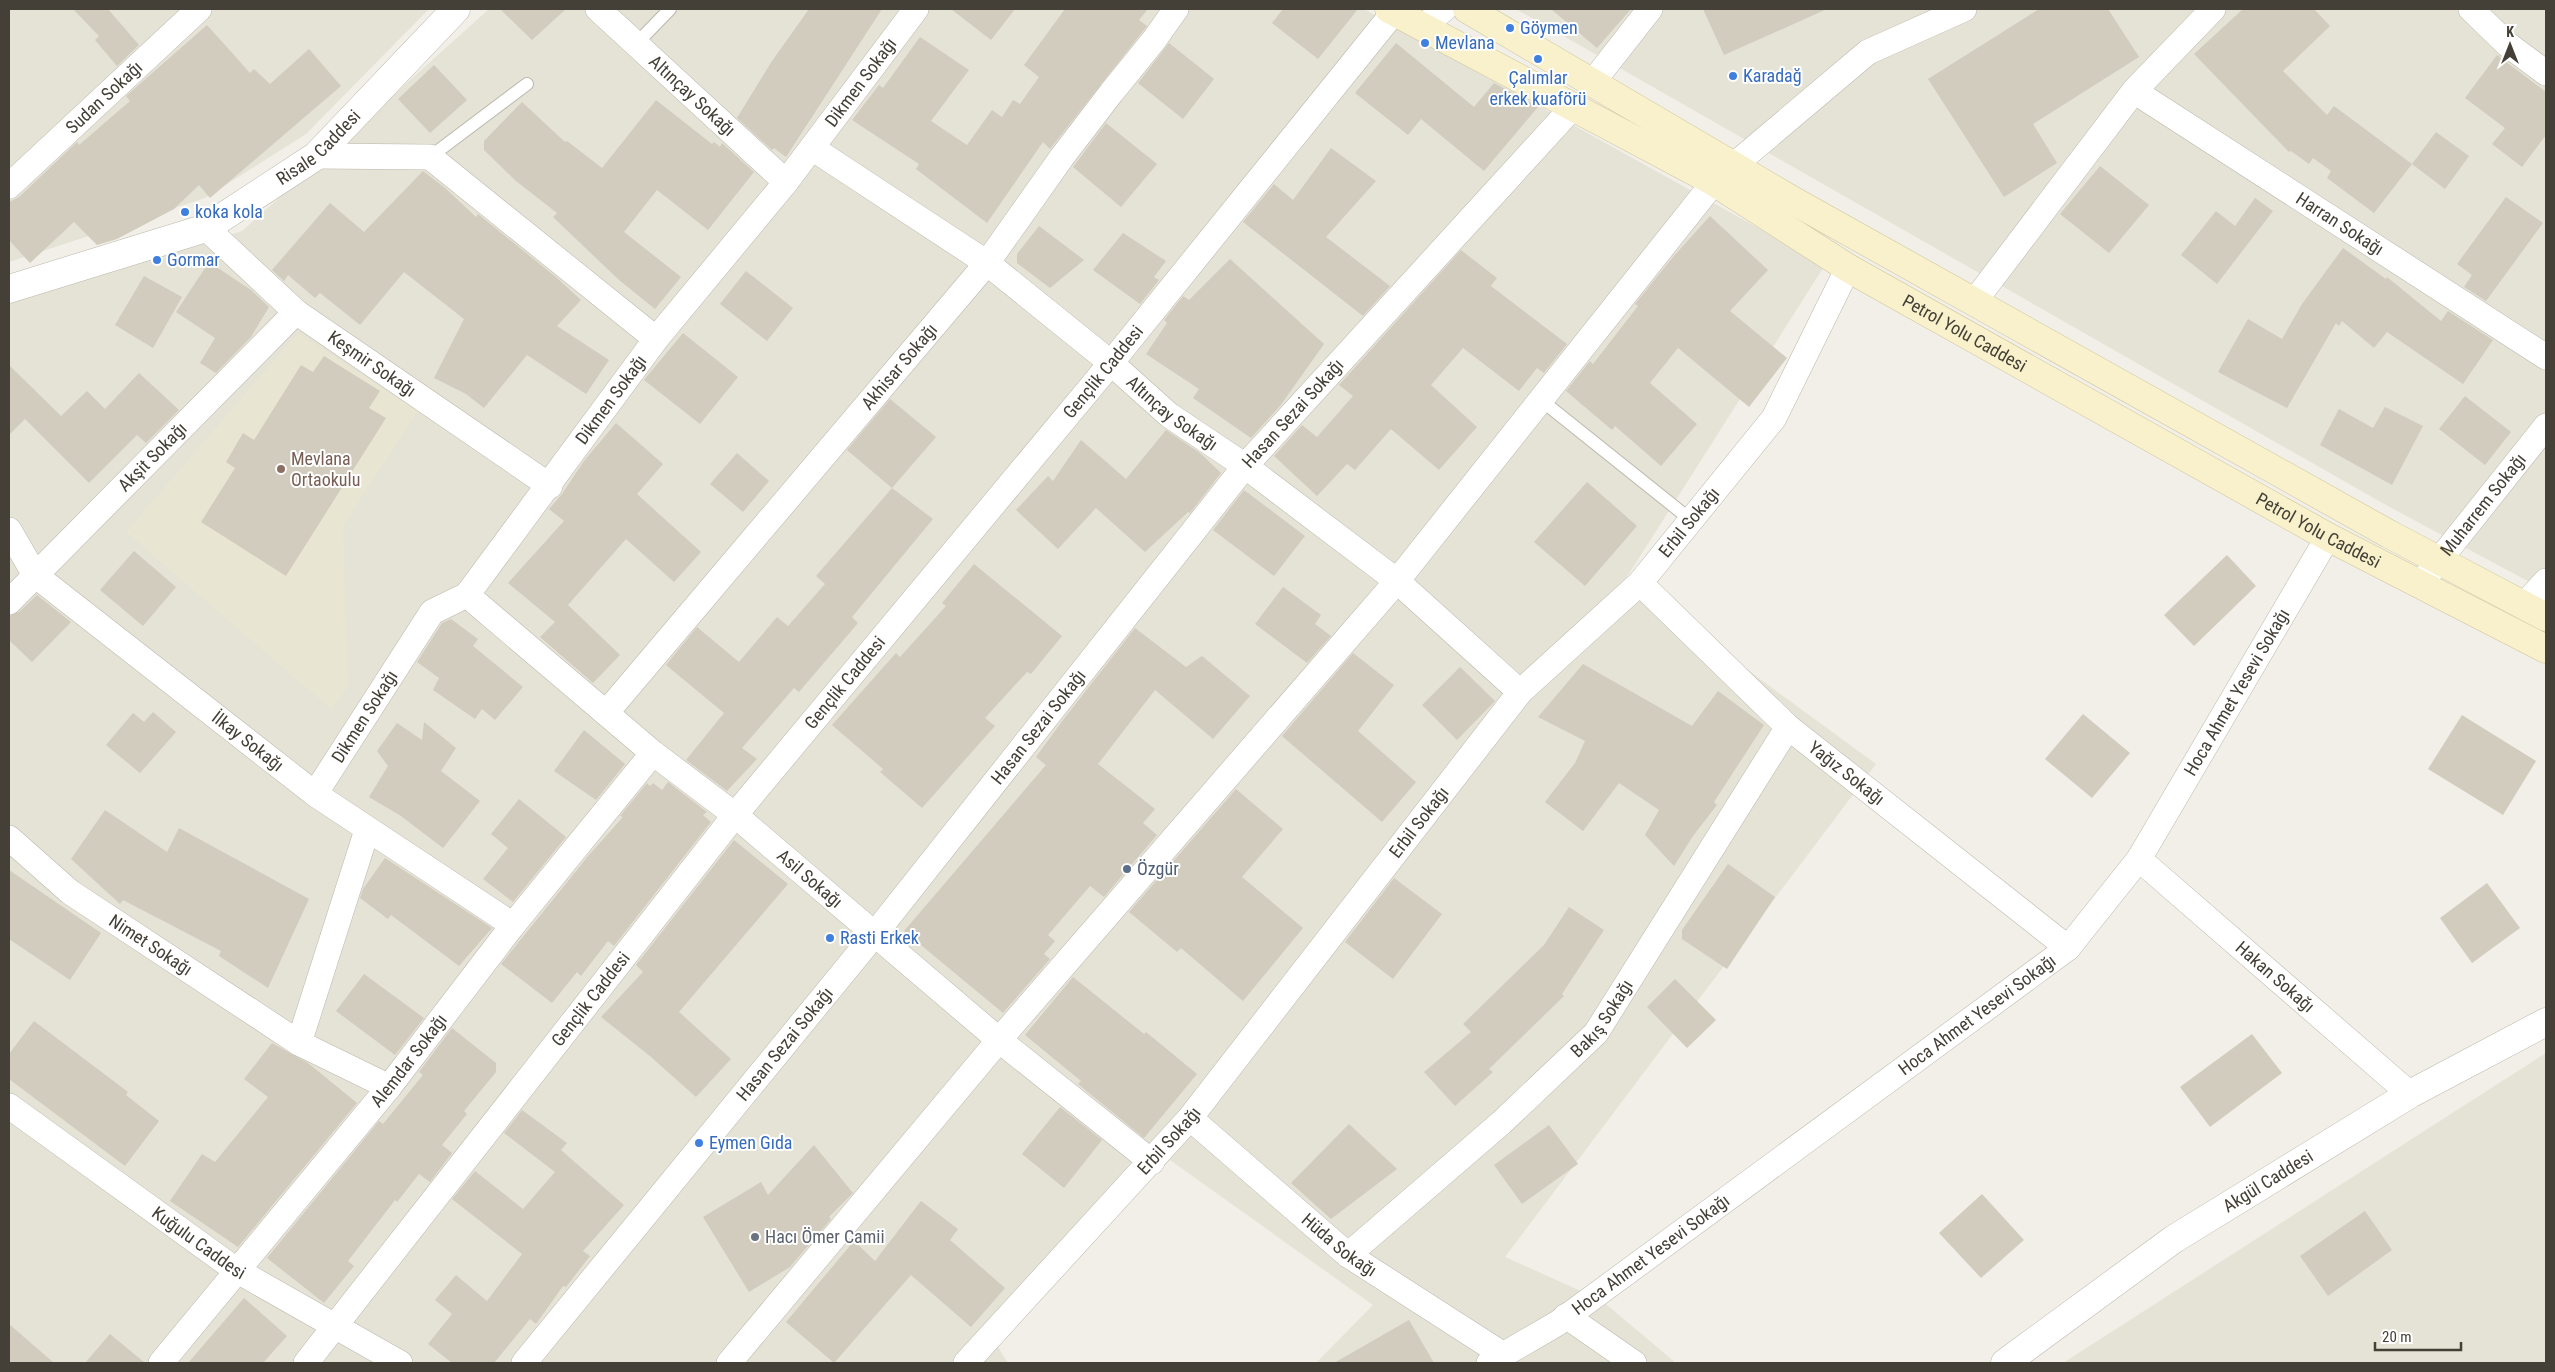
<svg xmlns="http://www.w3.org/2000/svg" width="2555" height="1372" font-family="'Roboto Condensed',sans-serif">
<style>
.residential{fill:#e5e2d6}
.education{fill:#e9e5d3}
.building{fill:#d2ccbe}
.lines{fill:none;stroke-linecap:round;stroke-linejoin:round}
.service-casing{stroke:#bcb8ab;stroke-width:14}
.minor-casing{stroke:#bcb8ab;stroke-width:26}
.tertiary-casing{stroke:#bcb8ab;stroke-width:29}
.secondary-casing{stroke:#ccc49c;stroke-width:29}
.service{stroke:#fff;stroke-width:12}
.minor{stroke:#fff;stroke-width:25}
.tertiary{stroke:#fff;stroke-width:28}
.secondary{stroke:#f8f1cb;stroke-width:28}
.shop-dot{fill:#3f7fe0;stroke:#fff;stroke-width:2}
.education-dot{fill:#8d6e63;stroke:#fff;stroke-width:2}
.service-dot{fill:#5c6f8a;stroke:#fff;stroke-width:2}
.worship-dot{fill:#6b7280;stroke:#fff;stroke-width:2}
.labels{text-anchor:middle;stroke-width:4;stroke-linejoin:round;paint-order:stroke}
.shop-label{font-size:18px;fill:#366cbe;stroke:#fff;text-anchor:start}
.street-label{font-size:18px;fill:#444037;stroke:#fff}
.education-label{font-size:18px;fill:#785e54;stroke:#fff;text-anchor:start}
.service-label{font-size:18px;fill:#4e5e75;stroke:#fff;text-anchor:start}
.worship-label{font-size:18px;fill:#5b616d;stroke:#fff;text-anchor:start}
</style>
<rect width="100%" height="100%" fill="#f2efe8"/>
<g class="residential">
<path d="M9 9H429L306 134 205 198 9 262Z"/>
<path d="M489 9H1364L1825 265 1625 580 1876 764 1505 1257 1601 1300 1676 1363H1316L1373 1305 1170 1160 995 1342 1008 1363H9V303L242 231Z"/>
<path d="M1516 9H2546V591L2386 505Z"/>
<path d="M2546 1053V1363H2063Z"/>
</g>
<path class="education" d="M298 333 418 411 343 526 348 687 331 709 126 532Z"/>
<g class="building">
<path d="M73 9H108L139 45 117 66 95 40 99 36Z"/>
<path d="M500 9H566L532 40Z"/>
<path d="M809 9H882L786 157 774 148 772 150 737 118 772 61Z"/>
<path d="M951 9H1015L991 40Z"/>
<path d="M1065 9H1148L1139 20 1147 26 1050 149 1043 142 987 223 916 169 919 164 852 120 879 85 883 88 920 37 969 70 931 121 967 145 992 110 1002 117 1013 100 1020 104 1039 77 1024 65Z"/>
<path d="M1283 9H1358L1318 59 1272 23Z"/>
<path d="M1551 9H1631L1597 48Z"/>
<path d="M1703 9H1827L1724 55Z"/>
<path d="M2039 9H2108L2139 57 2033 124 2057 163 2004 197 1928 79Z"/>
<path d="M2243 9H2314L2330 26 2283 71 2327 115 2334 106 2412 164 2374 213 2327 178 2331 171 2313 158 2309 164 2291 151 2289 152 2194 54Z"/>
<path d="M207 25 250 73 254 69 270 84 309 49 341 86 210 198 199 185 174 209 117 239 97 245 74 222 30 263 9 240V202L19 197 77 142 79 145 130 101 126 96Z"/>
<path d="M1169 43 1214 79 1183 119 1138 83Z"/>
<path d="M1396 43 1474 107 1494 83 1538 107 1484 171 1421 119 1408 135 1355 93Z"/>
<path d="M2497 55 2546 92V135L2522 167 2492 144 2505 128 2465 98Z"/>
<path d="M434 65 467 100 430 133 398 99Z"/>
<path d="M656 100 712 144 714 142 720 147 722 143 754 172 708 230 657 190 624 232 681 277 655 309 619 280 553 217 557 213 516 181 484 150V141L522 102 565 142 567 141 602 168Z"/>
<path d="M1106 123 1157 164 1121 207 1073 167Z"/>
<path d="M2436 132 2469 156 2445 189 2412 164Z"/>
<path d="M1331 148 1376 181 1326 237 1390 286 1363 316 1243 222 1274 184 1293 200Z"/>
<path d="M2100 166 2149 205 2109 253 2060 214Z"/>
<path d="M423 171 445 188 476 217 478 214 557 278 581 300 557 326 609 360 586 394 527 355 484 408 466 394 434 378 464 319 404 272 360 325 320 293 315 298 288 275 284 281 272 270 330 203 364 232Z"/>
<path d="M2506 197 2543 223 2486 301 2464 287 2472 275 2457 264Z"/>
<path d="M2255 198 2273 211 2217 284 2181 255 2216 211 2235 226Z"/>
<path d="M1710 216 1768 270 1730 311 1787 358 1749 407 1678 348 1650 383 1697 424 1661 466 1615 426 1612 430 1566 391 1590 361 1593 364 1638 306 1635 304 1673 257Z"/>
<path d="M1039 226 1084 260 1050 288 1017 263V254Z"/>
<path d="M1123 233 1166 261 1154 277 1159 280 1140 304 1093 270Z"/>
<path d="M2343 248 2386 279 2387 277 2441 321 2448 311 2493 340 2463 384 2387 332 2374 348 2342 321 2339 326 2336 323 2287 408 2218 372 2248 319 2282 339 2302 304Z"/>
<path d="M1461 250 1497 278 1491 286 1567 344 1544 373 1537 368 1519 391 1463 348 1431 385 1477 427 1439 470 1391 429 1355 470 1347 464 1317 496 1274 456 1302 425 1317 437 1353 396 1339 385Z"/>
<path d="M1230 259 1324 344 1280 406 1251 438 1193 398 1199 389 1146 354 1167 323 1164 320 1183 296 1189 300Z"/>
<path d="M209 262 251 290 269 307 251 337 216 373 200 363 215 338 176 312Z"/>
<path d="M746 271 793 308 767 341 720 304Z"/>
<path d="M144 276 182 297 153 348 115 325Z"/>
<path d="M683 333 738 377 700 424 644 380Z"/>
<path d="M324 356 380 391 369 408 386 418 286 576 201 522 235 468 226 462 243 433 254 440 301 365 313 372Z"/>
<path d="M9 365 61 416 87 391 105 409 139 373 179 410 146 443 137 435 89 483 25 419 9 435Z"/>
<path d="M2465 396 2511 432 2485 465 2439 429Z"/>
<path d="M890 399 936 437 892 488 847 450Z"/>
<path d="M2385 407 2423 426 2392 485 2320 445 2339 409 2373 428Z"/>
<path d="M616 423 663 464 637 494 701 552 674 582 626 539 568 605 620 655 593 683 540 637 555 622 508 583 564 521 549 509 562 494 584 461Z"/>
<path d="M1166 430 1200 453 1221 473 1190 513 1188 512 1145 552 1096 508 1058 549 1016 510 1048 476 1053 481 1081 440 1126 479Z"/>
<path d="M737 453 769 481 743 512 710 484Z"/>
<path d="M1587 482 1637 526 1585 586 1534 542Z"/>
<path d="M892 488 933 519 852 617 858 623 799 692 794 688 742 748 757 759 727 791 686 760 724 713 666 665 697 627 739 662 777 617 788 626 825 584 816 576Z"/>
<path d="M1244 490 1305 536 1274 576 1213 530Z"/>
<path d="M134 551 176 587 143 626 100 590Z"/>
<path d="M2227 555 2256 586 2194 646 2164 615Z"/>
<path d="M974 564 1062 636 1031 674 1027 672 985 718 995 726 922 808 880 772 883 769 832 725 896 653 900 657 946 606 942 603Z"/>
<path d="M1283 587 1321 615 1315 624 1331 636 1307 663 1255 624Z"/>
<path d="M37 595 71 622 32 662 9 640V616L19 612Z"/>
<path d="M451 619 478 639 473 646 523 687 495 720 482 709 475 719 433 690 439 678 417 662 442 623Z"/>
<path d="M1135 628 1186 667 1202 656 1250 696 1213 739 1155 690 1098 764 1155 809 1143 823 1157 835 1104 897 1090 886 1048 935 1055 941 1044 954 1050 959 1003 1013 904 931 1046 765 1036 757 1063 720Z"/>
<path d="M1353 653 1394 685 1358 731 1416 782 1382 822 1282 736Z"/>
<path d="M1583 664 1692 726 1718 691 1764 725 1714 802 1717 805 1693 836 1674 866 1645 835 1659 810 1619 783 1583 831 1545 802 1575 763 1585 741 1538 717Z"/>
<path d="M1460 667 1495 701 1457 740 1422 705Z"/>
<path d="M153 712 176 732 140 773 106 745 133 713 144 722Z"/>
<path d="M2083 714 2130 753 2092 798 2045 759Z"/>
<path d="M2462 715 2536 761 2503 815 2428 769Z"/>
<path d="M424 722 456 748 441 771 480 801 443 848 401 816 369 797 388 766 377 751 397 723 422 740Z"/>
<path d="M584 730 625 764 596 800 554 771Z"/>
<path d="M668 782 707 812 703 815 711 822 614 946 608 941 581 976 577 972 552 1003 501 964 589 855 623 817 620 816 647 783 650 786 653 783 662 790Z"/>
<path d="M1236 789 1283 829 1242 877 1303 928 1243 1001 1181 948 1177 952 1129 912Z"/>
<path d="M519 799 566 837 513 902 483 879 508 848 491 834Z"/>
<path d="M105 810 167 852 179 828 309 899 268 988 219 956 221 951 123 900 120 904 71 859Z"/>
<path d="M734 840 788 884 679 1012 731 1059 696 1097 651 1057 601 1017 643 972 636 965Z"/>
<path d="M385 858 492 928 459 966 391 915 388 919 360 898 363 889Z"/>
<path d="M1728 864 1775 897 1727 969 1682 939V930Z"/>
<path d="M9 870 101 933 70 980 9 939Z"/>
<path d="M1394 878 1442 914 1393 979 1345 942Z"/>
<path d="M2487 883 2520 928 2472 963 2440 918Z"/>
<path d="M1569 907 1604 930 1562 994 1564 996 1489 1069 1493 1072 1455 1106 1424 1072 1471 1032 1463 1024 1544 945Z"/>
<path d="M364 974 424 1018 395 1055 336 1011Z"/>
<path d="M1073 977 1144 1034 1146 1032 1197 1074 1144 1138 1078 1084 1081 1081 1025 1035Z"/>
<path d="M1675 979 1716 1020 1687 1048 1647 1007Z"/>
<path d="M34 1021 128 1092 126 1095 159 1121 125 1166 9 1079V1054Z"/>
<path d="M452 1028 496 1063V1072L464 1111 467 1114 442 1145 452 1153 430 1182 419 1174 397 1202 395 1200 348 1261 354 1266 324 1303 267 1258 379 1121 383 1124 423 1075 419 1072Z"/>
<path d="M2252 1034 2282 1073 2210 1127 2180 1087Z"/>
<path d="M272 1043 308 1063 357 1103 238 1247 170 1201 202 1154 215 1162 268 1097 244 1079Z"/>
<path d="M1060 1107 1102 1140 1064 1188 1022 1154Z"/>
<path d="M522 1110 567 1143 561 1150 624 1205 583 1251 590 1256 566 1287 563 1286 536 1324 530 1319 494 1363H452L428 1344 452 1314 435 1300 456 1275 487 1301 522 1254 452 1199 475 1171 523 1209 555 1172 504 1133Z"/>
<path d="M1349 1124 1397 1169 1331 1219 1291 1183Z"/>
<path d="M1549 1125 1578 1164 1522 1204 1494 1165Z"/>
<path d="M814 1145 853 1193 829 1217 831 1219 790 1267 749 1292 703 1217 761 1182 768 1195Z"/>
<path d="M1982 1194 2024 1240 1981 1278 1939 1233Z"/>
<path d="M921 1201 958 1229 950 1240 1005 1288 971 1327 911 1275 834 1363 786 1322 854 1241 875 1261Z"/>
<path d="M2365 1211 2392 1250 2328 1296 2300 1256Z"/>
<path d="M244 1298 287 1336 263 1363H188Z"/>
<path d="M1409 1320 1434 1363H1334Z"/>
<path d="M9 1324 54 1363H9Z"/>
<path d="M110 1334 145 1363H85Z"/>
</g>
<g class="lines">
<defs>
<g id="service">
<path d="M636 44 670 9"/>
<path d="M430 157 527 84"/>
<path d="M1541 400 1691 520"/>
</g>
<g id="minor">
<path id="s1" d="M598 9 786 182"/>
<path d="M2471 9 2507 44 2546 73"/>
<path d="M1423 27 1444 9"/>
<path d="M1592 83 1650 9"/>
<path id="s2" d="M2134 91 2546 357"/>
<path id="s3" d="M812 148 987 263 1111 363 1169 415 1245 466 1397 581 1520 692"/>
<path d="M316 156 430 157 656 339"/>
<path id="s4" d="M9 186 199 9"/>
<path id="s5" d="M206 228 296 312 550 486"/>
<path d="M1974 302 2134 91 2213 9"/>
<path id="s6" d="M9 530 35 575 315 794 513 925"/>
<path id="s7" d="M1640 583 1788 727 2068 948"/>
<path id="s8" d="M2421 583 2546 426"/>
<path id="s9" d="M467 595 653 753 735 815 999 1040 1152 1162"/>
<path id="s10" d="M9 602 296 312"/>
<path d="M2524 605 2546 581"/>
<path id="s11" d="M606 713 987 263 1062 157 1111 93 1154 40 1176 9"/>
<path id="s12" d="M315 794 432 612 467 595 656 339 786 182 916 9"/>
<path id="s13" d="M9 838 70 892 299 1043 389 1087"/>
<path id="s14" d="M2139 859 2410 1094"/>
<path d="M299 1043 367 830"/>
<path id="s15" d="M9 1106 236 1270 400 1363"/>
<path id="s16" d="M1190 1118 1348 1255 1502 1354"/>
<path id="s17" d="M1348 1255 1501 1123 1596 1033 1788 727"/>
<path d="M1566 1316 1634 1363"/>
<path id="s18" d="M161 1363 389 1087 513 925 653 753"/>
<path id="s19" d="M306 1363 735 815 1111 363 1394 12"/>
<path id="s20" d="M524 1363 874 935 1245 466 1572 108"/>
<path d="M729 1363 999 1040 1397 581 1714 182 1868 52 1964 9"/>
<path id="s21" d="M966 1363 1190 1118 1520 692 1640 583 1774 418 1848 268"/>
<path id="s22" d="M1489 1363 1558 1323 2068 948 2139 859 2328 537"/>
</g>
<g id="tertiary">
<path id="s23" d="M9 289 206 228 316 156 456 9"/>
<path id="s24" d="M2005 1363 2174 1239 2410 1094 2546 1022"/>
</g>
<g id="secondary">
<path id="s25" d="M1389 9 1714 182 1848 268 2328 537 2546 649"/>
<path d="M1467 9 1792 200 2389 534 2546 617"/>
</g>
</defs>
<use href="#service" class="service-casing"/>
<use href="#minor" class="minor-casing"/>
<use href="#tertiary" class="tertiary-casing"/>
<use href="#secondary" class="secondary-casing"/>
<use href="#service" class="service"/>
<use href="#minor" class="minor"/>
<use href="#tertiary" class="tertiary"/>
<use href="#secondary" class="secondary"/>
</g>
<g class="shop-dot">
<circle cx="1510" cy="28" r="5"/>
<circle cx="1425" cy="43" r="5"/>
<circle cx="1538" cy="59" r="5"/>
<circle cx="1733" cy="76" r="5"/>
<circle cx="185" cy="212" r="5"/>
<circle cx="157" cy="260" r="5"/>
<circle cx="830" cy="938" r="5"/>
<circle cx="699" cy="1143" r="5"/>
</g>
<circle class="education-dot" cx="281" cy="469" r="5"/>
<circle class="service-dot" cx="1127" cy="869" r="5"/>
<circle class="worship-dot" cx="755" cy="1237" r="5"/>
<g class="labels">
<g class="shop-label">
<text x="1520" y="34">Göymen</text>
<text x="1435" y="49">Mevlana</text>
<text x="1743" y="82">Karadağ</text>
<text x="1538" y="84" text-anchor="middle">Çalımlar<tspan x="1538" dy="21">erkek kuaförü</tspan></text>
<text x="195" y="218">koka kola</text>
<text x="167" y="266">Gormar</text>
<text x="840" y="944">Rasti Erkek</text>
<text x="709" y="1149">Eymen Gıda</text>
</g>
<g class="street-label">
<text dy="6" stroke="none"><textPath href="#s12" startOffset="902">Dikmen Sokağı</textPath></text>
<text dy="6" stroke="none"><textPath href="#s1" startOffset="128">Altınçay Sokağı</textPath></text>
<text dy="6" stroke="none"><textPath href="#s4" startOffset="130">Sudan Sokağı</textPath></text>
<text dy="6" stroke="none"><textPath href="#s23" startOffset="345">Risale Caddesi</textPath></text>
<text dy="6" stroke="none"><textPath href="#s2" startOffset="245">Harran Sokağı</textPath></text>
<text dy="6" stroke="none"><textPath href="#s25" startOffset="661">Petrol Yolu Caddesi</textPath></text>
<text dy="6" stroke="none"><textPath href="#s5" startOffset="215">Keşmir Sokağı</textPath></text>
<text dy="6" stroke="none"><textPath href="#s11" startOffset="454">Akhisar Sokağı</textPath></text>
<text dy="6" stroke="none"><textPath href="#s19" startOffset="1272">Gençlik Caddesi</textPath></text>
<text dy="6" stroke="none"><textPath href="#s12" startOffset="498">Dikmen Sokağı</textPath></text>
<text dy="6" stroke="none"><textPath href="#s3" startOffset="448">Altınçay Sokağı</textPath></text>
<text dy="6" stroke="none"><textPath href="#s20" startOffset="1222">Hasan Sezai Sokağı</textPath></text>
<text dy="6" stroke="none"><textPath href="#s10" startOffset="204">Akşit Sokağı</textPath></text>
<text dy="6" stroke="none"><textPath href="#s8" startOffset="100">Muharrem Sokağı</textPath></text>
<text dy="6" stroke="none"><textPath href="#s21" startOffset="1111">Erbil Sokağı</textPath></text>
<text dy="6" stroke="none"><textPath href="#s25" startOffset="1066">Petrol Yolu Caddesi</textPath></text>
<text dy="6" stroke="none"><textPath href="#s19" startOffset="868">Gençlik Caddesi</textPath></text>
<text dy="6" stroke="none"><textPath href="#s22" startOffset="1020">Hoca Ahmet Yesevi Sokağı</textPath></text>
<text dy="6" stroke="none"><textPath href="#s12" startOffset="92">Dikmen Sokağı</textPath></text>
<text dy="6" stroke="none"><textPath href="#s20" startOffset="818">Hasan Sezai Sokağı</textPath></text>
<text dy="6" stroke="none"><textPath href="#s6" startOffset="322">İlkay Sokağı</textPath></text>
<text dy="6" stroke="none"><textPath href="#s7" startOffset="281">Yağız Sokağı</textPath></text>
<text dy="6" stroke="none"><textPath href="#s21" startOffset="706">Erbil Sokağı</textPath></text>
<text dy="6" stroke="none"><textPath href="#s9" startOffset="445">Asil Sokağı</textPath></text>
<text dy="6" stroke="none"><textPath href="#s13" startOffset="178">Nimet Sokağı</textPath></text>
<text dy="6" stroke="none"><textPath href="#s14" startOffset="180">Hakan Sokağı</textPath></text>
<text dy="6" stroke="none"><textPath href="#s19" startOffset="462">Gençlik Caddesi</textPath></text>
<text dy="6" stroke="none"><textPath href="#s22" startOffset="600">Hoca Ahmet Yesevi Sokağı</textPath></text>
<text dy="6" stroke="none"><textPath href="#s17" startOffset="348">Bakış Sokağı</textPath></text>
<text dy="6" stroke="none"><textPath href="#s20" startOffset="412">Hasan Sezai Sokağı</textPath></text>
<text dy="6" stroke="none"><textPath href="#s18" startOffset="391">Alemdar Sokağı</textPath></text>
<text dy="6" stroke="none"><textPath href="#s21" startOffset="301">Erbil Sokağı</textPath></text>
<text dy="6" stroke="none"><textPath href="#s24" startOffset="320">Akgül Caddesi</textPath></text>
<text dy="6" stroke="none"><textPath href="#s15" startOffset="234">Kuğulu Caddesi</textPath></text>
<text dy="6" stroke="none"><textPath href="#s16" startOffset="196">Hüda Sokağı</textPath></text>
<text dy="6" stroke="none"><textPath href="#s22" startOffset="195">Hoca Ahmet Yesevi Sokağı</textPath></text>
</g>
<g class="education-label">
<text x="291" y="465">Mevlana<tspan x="291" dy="21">Ortaokulu</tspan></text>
</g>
<g class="service-label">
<text x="1137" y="875">Özgür</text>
</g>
<g class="worship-label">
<text x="765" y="1243">Hacı Ömer Camii</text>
</g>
</g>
<rect width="2555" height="1372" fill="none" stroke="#444037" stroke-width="20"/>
<g transform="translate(2510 45)" stroke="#ffffff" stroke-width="4" paint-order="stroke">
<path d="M0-4L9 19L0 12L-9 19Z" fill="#444037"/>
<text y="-8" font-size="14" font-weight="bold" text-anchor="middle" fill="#444037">K</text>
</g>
<path d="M2375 1342v8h86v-8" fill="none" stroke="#444037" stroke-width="2.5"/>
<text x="2382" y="1342" font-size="15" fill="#444037" stroke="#ffffff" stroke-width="4" paint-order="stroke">20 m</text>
</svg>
